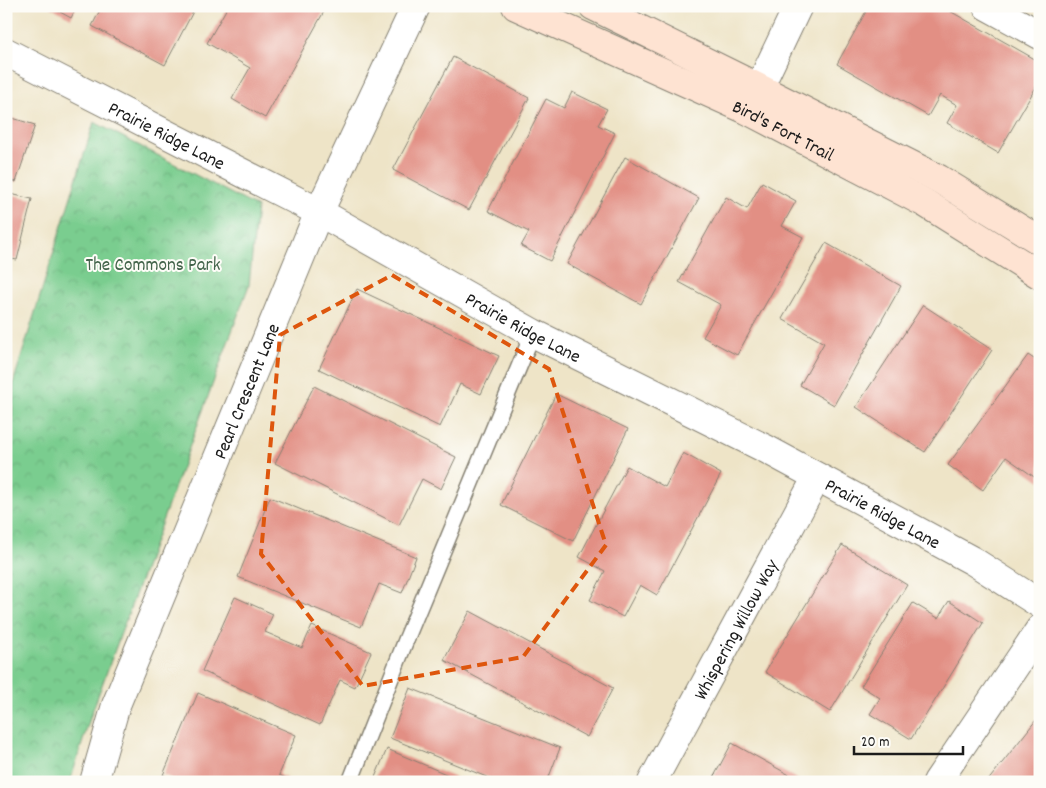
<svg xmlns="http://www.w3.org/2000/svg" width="1046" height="788" font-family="Dekko,sans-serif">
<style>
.park{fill:url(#park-crowns);stroke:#4b7456}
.building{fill:#e28f84}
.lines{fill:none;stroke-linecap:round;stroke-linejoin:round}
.lane-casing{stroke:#858072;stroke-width:18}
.street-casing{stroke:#858072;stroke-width:30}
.secondary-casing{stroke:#858072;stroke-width:30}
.lane{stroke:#fff;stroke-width:15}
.street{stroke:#fff;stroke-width:28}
.secondary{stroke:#fee3d2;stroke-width:28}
.marked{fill:none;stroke:#de560d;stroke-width:4;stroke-dasharray:10 6;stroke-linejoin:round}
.labels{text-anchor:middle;stroke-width:4;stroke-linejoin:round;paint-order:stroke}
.street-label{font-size:19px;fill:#1c1c1c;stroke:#fdfcf7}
.park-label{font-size:19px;fill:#42634a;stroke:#fdfcf7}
</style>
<defs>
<pattern id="park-crowns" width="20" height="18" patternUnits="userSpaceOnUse" patternTransform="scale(1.25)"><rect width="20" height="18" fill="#7acd8f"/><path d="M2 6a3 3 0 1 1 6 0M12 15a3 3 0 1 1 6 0" fill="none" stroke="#69af7b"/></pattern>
</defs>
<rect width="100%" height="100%" fill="#fdfcf7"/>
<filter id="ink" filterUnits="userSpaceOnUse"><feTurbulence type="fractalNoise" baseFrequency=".02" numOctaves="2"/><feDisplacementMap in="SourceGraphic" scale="10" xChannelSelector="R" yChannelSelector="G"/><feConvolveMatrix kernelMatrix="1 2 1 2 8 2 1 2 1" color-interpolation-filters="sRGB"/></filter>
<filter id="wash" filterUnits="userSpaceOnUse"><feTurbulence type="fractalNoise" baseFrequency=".0096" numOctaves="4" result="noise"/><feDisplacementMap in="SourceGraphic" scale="20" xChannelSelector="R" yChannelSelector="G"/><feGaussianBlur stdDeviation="1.12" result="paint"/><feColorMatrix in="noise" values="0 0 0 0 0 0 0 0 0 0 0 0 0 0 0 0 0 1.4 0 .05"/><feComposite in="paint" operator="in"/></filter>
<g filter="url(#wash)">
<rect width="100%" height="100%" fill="#eee4c7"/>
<path class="park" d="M94 122 257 207 249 285 91 715 70 782H6V541L14 380Z"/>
<g id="blocks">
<g class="building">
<path d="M49 6H77L71 18Z"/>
<path d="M102 6H196L165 65 92 26Z"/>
<path d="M228 6H327L265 118 232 99 250 68 207 43Z"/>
<path d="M869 6H941L1040 62V80L998 153 947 123 957 105 940 95 928 116 837 64Z"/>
<path d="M453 57 529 98 469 210 393 170Z"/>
<path d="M572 92 607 109 598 125 615 133 550 261 521 246 529 232 488 211 546 99 564 108Z"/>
<path d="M6 116 35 125 16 182 6 179Z"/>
<path d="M625 157 699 198 641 304 567 264Z"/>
<path d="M762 182 796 201 782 226 803 237 737 355 703 337 721 305 679 282 726 197 747 209Z"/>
<path d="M6 193 32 199 17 260 6 258Z"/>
<path d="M826 243 901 286 834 405 800 385 824 343 782 319Z"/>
<path d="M357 289 499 356 481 394 460 384 440 427 319 369Z"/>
<path d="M923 305 992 350 925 452 856 407Z"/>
<path d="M1028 355 1040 363V481L1006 457 983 490 948 465Z"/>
<path d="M314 386 456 457 441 489 422 479 399 525 275 463Z"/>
<path d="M556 394 628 429 573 541 501 505Z"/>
<path d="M683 453 721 474 657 595 640 585 623 617 590 600 605 571 579 557 627 466 665 487Z"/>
<path d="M270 497 416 557 402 593 379 584 361 627 238 577Z"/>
<path d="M842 545 907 585 830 712 765 672Z"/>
<path d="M235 597 273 614 265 632 302 648 312 626 371 652 355 687 340 680 320 725 202 671Z"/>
<path d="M949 601 983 623 911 739 870 714 880 698 861 686 913 603 938 618Z"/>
<path d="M470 611 613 688 587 737 444 660Z"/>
<path d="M410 688 560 748 547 782H499L390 738Z"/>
<path d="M198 693 296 735 279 775 294 782H179L163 775Z"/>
<path d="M1040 715V782H987Z"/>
<path d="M732 743 802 782H711Z"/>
<path d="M387 749 465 782H373Z"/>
</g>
</g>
</g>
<g filter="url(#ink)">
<use href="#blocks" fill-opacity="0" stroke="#858072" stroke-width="1"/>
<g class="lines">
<defs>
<path id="lane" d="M350 782 406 640 533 333"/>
<g id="street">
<path d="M987 6 1040 35"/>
<path id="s1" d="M6 52 319 212 533 333 766 449 973 561 1040 604"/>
<path d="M748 109 759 88 798 6"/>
<path id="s2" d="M94 782 116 705 319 212 416 6"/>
<path id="s3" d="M652 782 817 477"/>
<path d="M937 782 1040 629"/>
</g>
<g id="secondary">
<path id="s4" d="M516 6 747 110 925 203 1040 275"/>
<path d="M593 6 759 88 939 179 1040 241"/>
</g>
</defs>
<use href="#lane" class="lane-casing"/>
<use href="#street" class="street-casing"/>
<use href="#secondary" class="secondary-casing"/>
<use href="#lane" class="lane"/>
<use href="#street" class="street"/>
<use href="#secondary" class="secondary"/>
</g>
</g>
<path class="marked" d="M392 275 549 369 606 545 523 657 363 686 261 554 280 335Z"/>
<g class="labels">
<g class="street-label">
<text dy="7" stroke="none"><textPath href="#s4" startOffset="295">Bird's Fort Trail</textPath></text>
<text dy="7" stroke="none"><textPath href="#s1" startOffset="181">Prairie Ridge Lane</textPath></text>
<text dy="7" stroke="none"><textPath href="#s1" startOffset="586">Prairie Ridge Lane</textPath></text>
<text dy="7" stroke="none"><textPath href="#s2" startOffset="420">Pearl Crescent Lane</textPath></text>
<text dy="7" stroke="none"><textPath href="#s1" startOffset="991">Prairie Ridge Lane</textPath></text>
<text dy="7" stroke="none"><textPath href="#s3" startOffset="174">Whispering Willow Way</textPath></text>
</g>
<g class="park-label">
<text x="153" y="270">The Commons Park</text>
</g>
</g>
<rect width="1046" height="788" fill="none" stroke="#fdfcf7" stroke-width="25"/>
<path d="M854 746v8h109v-8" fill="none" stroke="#1c1c1c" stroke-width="2.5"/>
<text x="861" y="746" font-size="15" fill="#1c1c1c" stroke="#fdfcf7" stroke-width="4" paint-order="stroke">20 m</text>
</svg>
